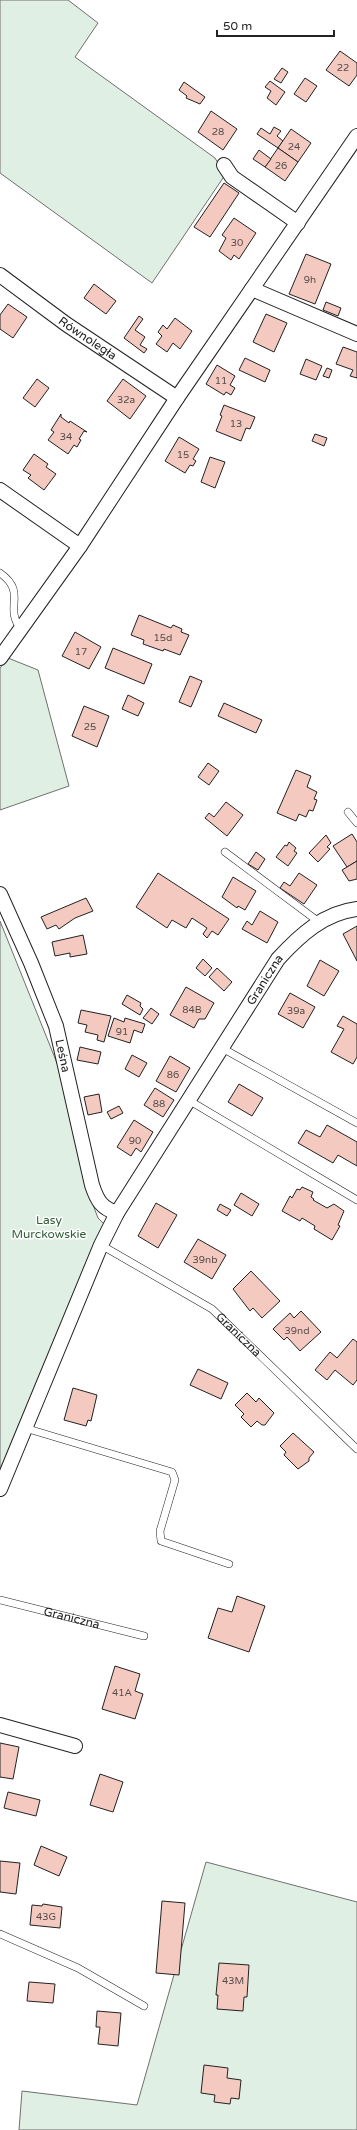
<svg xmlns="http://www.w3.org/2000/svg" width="357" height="2130" font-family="'Varela Round',sans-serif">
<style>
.green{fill:#e0efe3;stroke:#6f6f6f}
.building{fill:#f3c9c0;stroke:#222}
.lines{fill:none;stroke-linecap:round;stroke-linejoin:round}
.lane-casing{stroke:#222;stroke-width:8}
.street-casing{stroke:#222;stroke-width:16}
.lane{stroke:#fff;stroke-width:7}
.street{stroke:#fff;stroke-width:14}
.labels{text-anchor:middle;stroke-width:3;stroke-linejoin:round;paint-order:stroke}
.number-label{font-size:10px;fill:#564c4a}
.street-label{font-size:12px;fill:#222;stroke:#fff}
.park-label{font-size:12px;fill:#2f5e38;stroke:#fff}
</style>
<rect width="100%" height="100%" fill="#fff"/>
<g class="green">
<path d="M0 0H68L98 23 75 57 215 158 225 175 152 283 0 173Z"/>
<path d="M8 658 38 670 69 786 0 810V668Z"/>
<path d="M0 921 67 1088 87 1189 98 1218 105 1225 0 1475Z"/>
<path d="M206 1862 357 1902V2130H19L22 2091 137 2105Z"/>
</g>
<g class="building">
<path d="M340 51 357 63V75L349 86 326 70Z"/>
<path d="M282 68 288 72 281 83 274 79Z"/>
<path d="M305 78 317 86 306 102 294 94Z"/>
<path d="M270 81 285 92 276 105 267 98 271 91 265 87Z"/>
<path d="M184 82 205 97 200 104 186 98 187 96 179 90Z"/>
<path d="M211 111 237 129 223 150 198 132Z"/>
<path d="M274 127 281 131 277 136 283 141 278 148 257 134 261 128 270 134Z"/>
<path d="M291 129 311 143 298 162 278 148Z"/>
<path d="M278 148 298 162 285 181 265 167Z"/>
<path d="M259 150 271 159 265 167 253 159Z"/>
<path d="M224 183 239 193 210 237 194 227Z"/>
<path d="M234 218 256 233 239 259 234 255 231 260 219 251 226 238 222 235Z"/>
<path d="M306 254 331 264 315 304 289 294Z"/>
<path d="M94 284 116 301 106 314 84 298Z"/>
<path d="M326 302 341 308 338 316 323 310Z"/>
<path d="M8 304 27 317 13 338 0 329V315Z"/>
<path d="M266 314 287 323 274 352 253 342Z"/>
<path d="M139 316 143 319 135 330 145 337 140 345 147 349 144 353 124 338Z"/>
<path d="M175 318 192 331 180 349 173 343 167 352 156 344 162 336 158 332 163 325 167 329Z"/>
<path d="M343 347 357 352V378L350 376 353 370 336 364Z"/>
<path d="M245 358 270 370 265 382 239 370Z"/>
<path d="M306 359 322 366 316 380 300 374Z"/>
<path d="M217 365 235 376 230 385 235 388 231 395 226 392 224 395 206 384Z"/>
<path d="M327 368 332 370 329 378 323 376Z"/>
<path d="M37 379 49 388 35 407 23 398Z"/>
<path d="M123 379 146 396 130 419 107 401Z"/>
<path d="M224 405 255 417 250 429 246 428 241 441 216 431 222 416 220 415Z"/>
<path d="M61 414V417L69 423 70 421 87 432 84 431 79 439 81 440 77 447 74 445 68 454 48 440 54 432 51 430Z"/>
<path d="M315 434 327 438 324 446 312 441Z"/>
<path d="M179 437 199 449 193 459 196 461 193 466 190 465 185 473 165 461Z"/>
<path d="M34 454 48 464 46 467 56 474 44 490 28 478 31 475 23 470Z"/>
<path d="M210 457 225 462 215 488 201 482Z"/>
<path d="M139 615 171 628 173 625 182 629 181 632 189 635 180 655 164 649 163 651 143 644 144 640 131 635Z"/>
<path d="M75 632 101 647 89 669 62 656Z"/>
<path d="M113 648 152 664 144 684 105 668Z"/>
<path d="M190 676 202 681 191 707 179 702Z"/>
<path d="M128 695 144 703 138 716 122 709Z"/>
<path d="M224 703 262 720 256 733 218 716Z"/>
<path d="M84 706 109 716 97 747 72 736Z"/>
<path d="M208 763 219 771 209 785 198 777Z"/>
<path d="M296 770 311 776 307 787 317 792 314 799 317 800 313 811 309 810 306 817 299 814 296 821 277 813Z"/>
<path d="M226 802 243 815 227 836 205 818 209 813 214 817Z"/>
<path d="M352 834 357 842V861L347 867 333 846Z"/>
<path d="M326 835 331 843 327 847 330 849 318 862 309 853Z"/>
<path d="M289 842 296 848 294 851 297 853 288 866 276 857 285 845 287 846Z"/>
<path d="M256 852 265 859 258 870 248 864Z"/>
<path d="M357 861V879L349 881 342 870Z"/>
<path d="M158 873 229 919 218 935 212 931 207 938 203 934 207 928 192 918 186 928 172 920 167 928 136 907Z"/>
<path d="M299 873 317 885 304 904 280 888 284 882 290 886Z"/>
<path d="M233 877 256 891 245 910 238 906 237 908 222 897Z"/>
<path d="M86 898 93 911 75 918 59 929 56 925 47 929 41 917Z"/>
<path d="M260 911 278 922 267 943 242 929 247 921 252 925Z"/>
<path d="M357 926V961L343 934Z"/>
<path d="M83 935 87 954 70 957V953L55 956 52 942Z"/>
<path d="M203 959 212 968 205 976 196 968Z"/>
<path d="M320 960 339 971 324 996 307 986Z"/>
<path d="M217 968 232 982 224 991 209 977Z"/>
<path d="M186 987 214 1003 205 1019H199L194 1028 170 1015Z"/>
<path d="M290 993 315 1007 303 1028 278 1014Z"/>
<path d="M127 995 141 1003 140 1006 143 1009 140 1015 122 1004Z"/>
<path d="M151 1008 159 1014 152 1024 143 1018Z"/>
<path d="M81 1010 111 1016 104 1042 97 1040 98 1035 85 1032 87 1025 78 1023Z"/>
<path d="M343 1016 357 1024V1057L353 1064 331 1052 344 1029 337 1026Z"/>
<path d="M114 1018 124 1022 125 1018 145 1024 142 1033 134 1030 130 1043 108 1036Z"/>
<path d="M80 1047 101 1052 98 1064 77 1060Z"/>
<path d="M132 1055 147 1063 139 1077 125 1069Z"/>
<path d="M170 1056 190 1068 176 1092 156 1081Z"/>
<path d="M239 1084 263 1098 252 1116 228 1102Z"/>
<path d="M155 1088 174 1100 163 1117 144 1105Z"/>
<path d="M99 1094 102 1112 88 1115 84 1097Z"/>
<path d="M119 1106 123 1113 111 1119 107 1112Z"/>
<path d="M134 1120 153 1132 141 1152 136 1148 131 1156 117 1147Z"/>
<path d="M327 1125 357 1142V1166L338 1155 333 1163 298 1143 306 1130 320 1137Z"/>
<path d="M302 1187 313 1192 311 1197 314 1199 313 1200 327 1208 334 1204 344 1211 338 1225 340 1226 332 1240 314 1229 315 1226 302 1218 300 1221 282 1211 290 1196 292 1198 297 1189 300 1190Z"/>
<path d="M241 1193 259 1204 252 1216 234 1205Z"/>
<path d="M156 1203 177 1215 158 1248 138 1236Z"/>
<path d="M220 1204 231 1210 227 1216 217 1210Z"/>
<path d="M198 1239 226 1255 212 1279 184 1262Z"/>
<path d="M251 1271 280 1301 262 1318 253 1308 250 1311 233 1289Z"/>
<path d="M301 1311 321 1332 300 1351 287 1337 284 1340 273 1329 290 1313 294 1318Z"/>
<path d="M353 1339 357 1342V1380L353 1385 335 1370 327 1380 315 1370 330 1352 337 1358Z"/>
<path d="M198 1369 228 1383 221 1399 190 1385Z"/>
<path d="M73 1388 97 1395 91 1421 88 1420 86 1426 64 1420Z"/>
<path d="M247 1393 256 1402 259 1398 274 1413 265 1425H262L257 1421 251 1427 241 1417 244 1414 235 1405Z"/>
<path d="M293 1433 314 1452 309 1458V1461L298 1469 284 1455 286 1452 280 1446Z"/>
<path d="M237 1596 265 1606 249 1652 208 1638 218 1608 232 1612Z"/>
<path d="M115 1666 140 1674 135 1691 143 1694 135 1719 102 1709Z"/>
<path d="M0 1743 19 1747 13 1779 0 1777Z"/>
<path d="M100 1774 123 1782 113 1812 90 1805Z"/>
<path d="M8 1792 40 1800 36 1816 4 1808Z"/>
<path d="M41 1846 67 1857 59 1876 34 1865Z"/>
<path d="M0 1861 20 1863 16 1894 0 1892Z"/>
<path d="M162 1901 185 1903 179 1975 156 1973Z"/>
<path d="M43 1904 62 1907 60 1928 30 1925 32 1905 42 1906Z"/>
<path d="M219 1963 249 1965 247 1997H244L243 2011 217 2009 218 1995H216Z"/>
<path d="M29 1982 55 1984 53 2003 27 2001Z"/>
<path d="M97 2011 121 2013 118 2046 98 2044 100 2027H96Z"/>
<path d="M204 2065 228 2068 227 2078 241 2080 239 2099 231 2098 230 2104 214 2102 215 2095 201 2093Z"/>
</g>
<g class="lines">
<defs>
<g id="lane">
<path d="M0 573C28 593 3 607 21 629"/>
<path d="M348 812 357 823"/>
<path d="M225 852 319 922"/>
<path d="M222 1048 357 1123"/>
<path d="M190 1101 357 1200"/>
<path id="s1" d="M101 1245 212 1309 357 1449"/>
<path d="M25 1428 172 1472 175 1480 160 1531 161 1541 229 1564"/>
<path id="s2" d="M0 1600 144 1636"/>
<path d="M0 1934 78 1968 144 2006"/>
</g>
<g id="street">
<path d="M224 165 232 177 298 223"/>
<path id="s3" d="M0 275 66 324 177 398"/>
<path d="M252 289 357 334"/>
<path d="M0 490 80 546"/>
<path d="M0 658 80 546 177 398 357 136"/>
<path id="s4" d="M0 894 31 963 56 1026 92 1185C97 1200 101 1208 117 1213"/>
<path id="s5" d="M0 1489 101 1245 117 1213 278 959C300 935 324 913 357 909"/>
<path d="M0 1725 75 1746"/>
</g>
</defs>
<use href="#lane" class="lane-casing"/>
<use href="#street" class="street-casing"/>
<use href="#lane" class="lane"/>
<use href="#street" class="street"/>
</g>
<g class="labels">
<g class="number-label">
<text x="343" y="71">22</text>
<text x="218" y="135">28</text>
<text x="294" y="150">24</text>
<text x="281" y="169">26</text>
<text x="237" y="246">30</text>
<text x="310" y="283">9h</text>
<text x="221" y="384">11</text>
<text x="126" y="403">32a</text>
<text x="236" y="427">13</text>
<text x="66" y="440">34</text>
<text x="183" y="458">15</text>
<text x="163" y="641">15d</text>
<text x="81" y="655">17</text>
<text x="90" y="730">25</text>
<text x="192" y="1013">84B</text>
<text x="296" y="1014">39a</text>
<text x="122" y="1035">91</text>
<text x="173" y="1078">86</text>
<text x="159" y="1107">88</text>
<text x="135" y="1144">90</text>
<text x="205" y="1263">39nb</text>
<text x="297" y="1334">39nd</text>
<text x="122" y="1696">41A</text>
<text x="46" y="1920">43G</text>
<text x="233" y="1984">43M</text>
</g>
<g class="street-label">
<text dy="4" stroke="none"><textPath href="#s3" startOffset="108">Równoległa</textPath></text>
<text dy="4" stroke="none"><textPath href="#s5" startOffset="576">Graniczna</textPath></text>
<text dy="4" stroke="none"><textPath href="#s4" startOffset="174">Leśna</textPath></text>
<text dy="4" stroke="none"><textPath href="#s1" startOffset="165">Graniczna</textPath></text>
<text dy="4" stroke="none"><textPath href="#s2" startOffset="74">Graniczna</textPath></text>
</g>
<g class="park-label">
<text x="49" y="1224">Lasy<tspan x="49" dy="14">Murckowskie</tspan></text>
</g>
</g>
<path d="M217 30v6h117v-6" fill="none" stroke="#222222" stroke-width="2"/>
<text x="223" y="30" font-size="12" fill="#222222" stroke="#ffffff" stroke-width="3" paint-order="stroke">50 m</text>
</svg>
